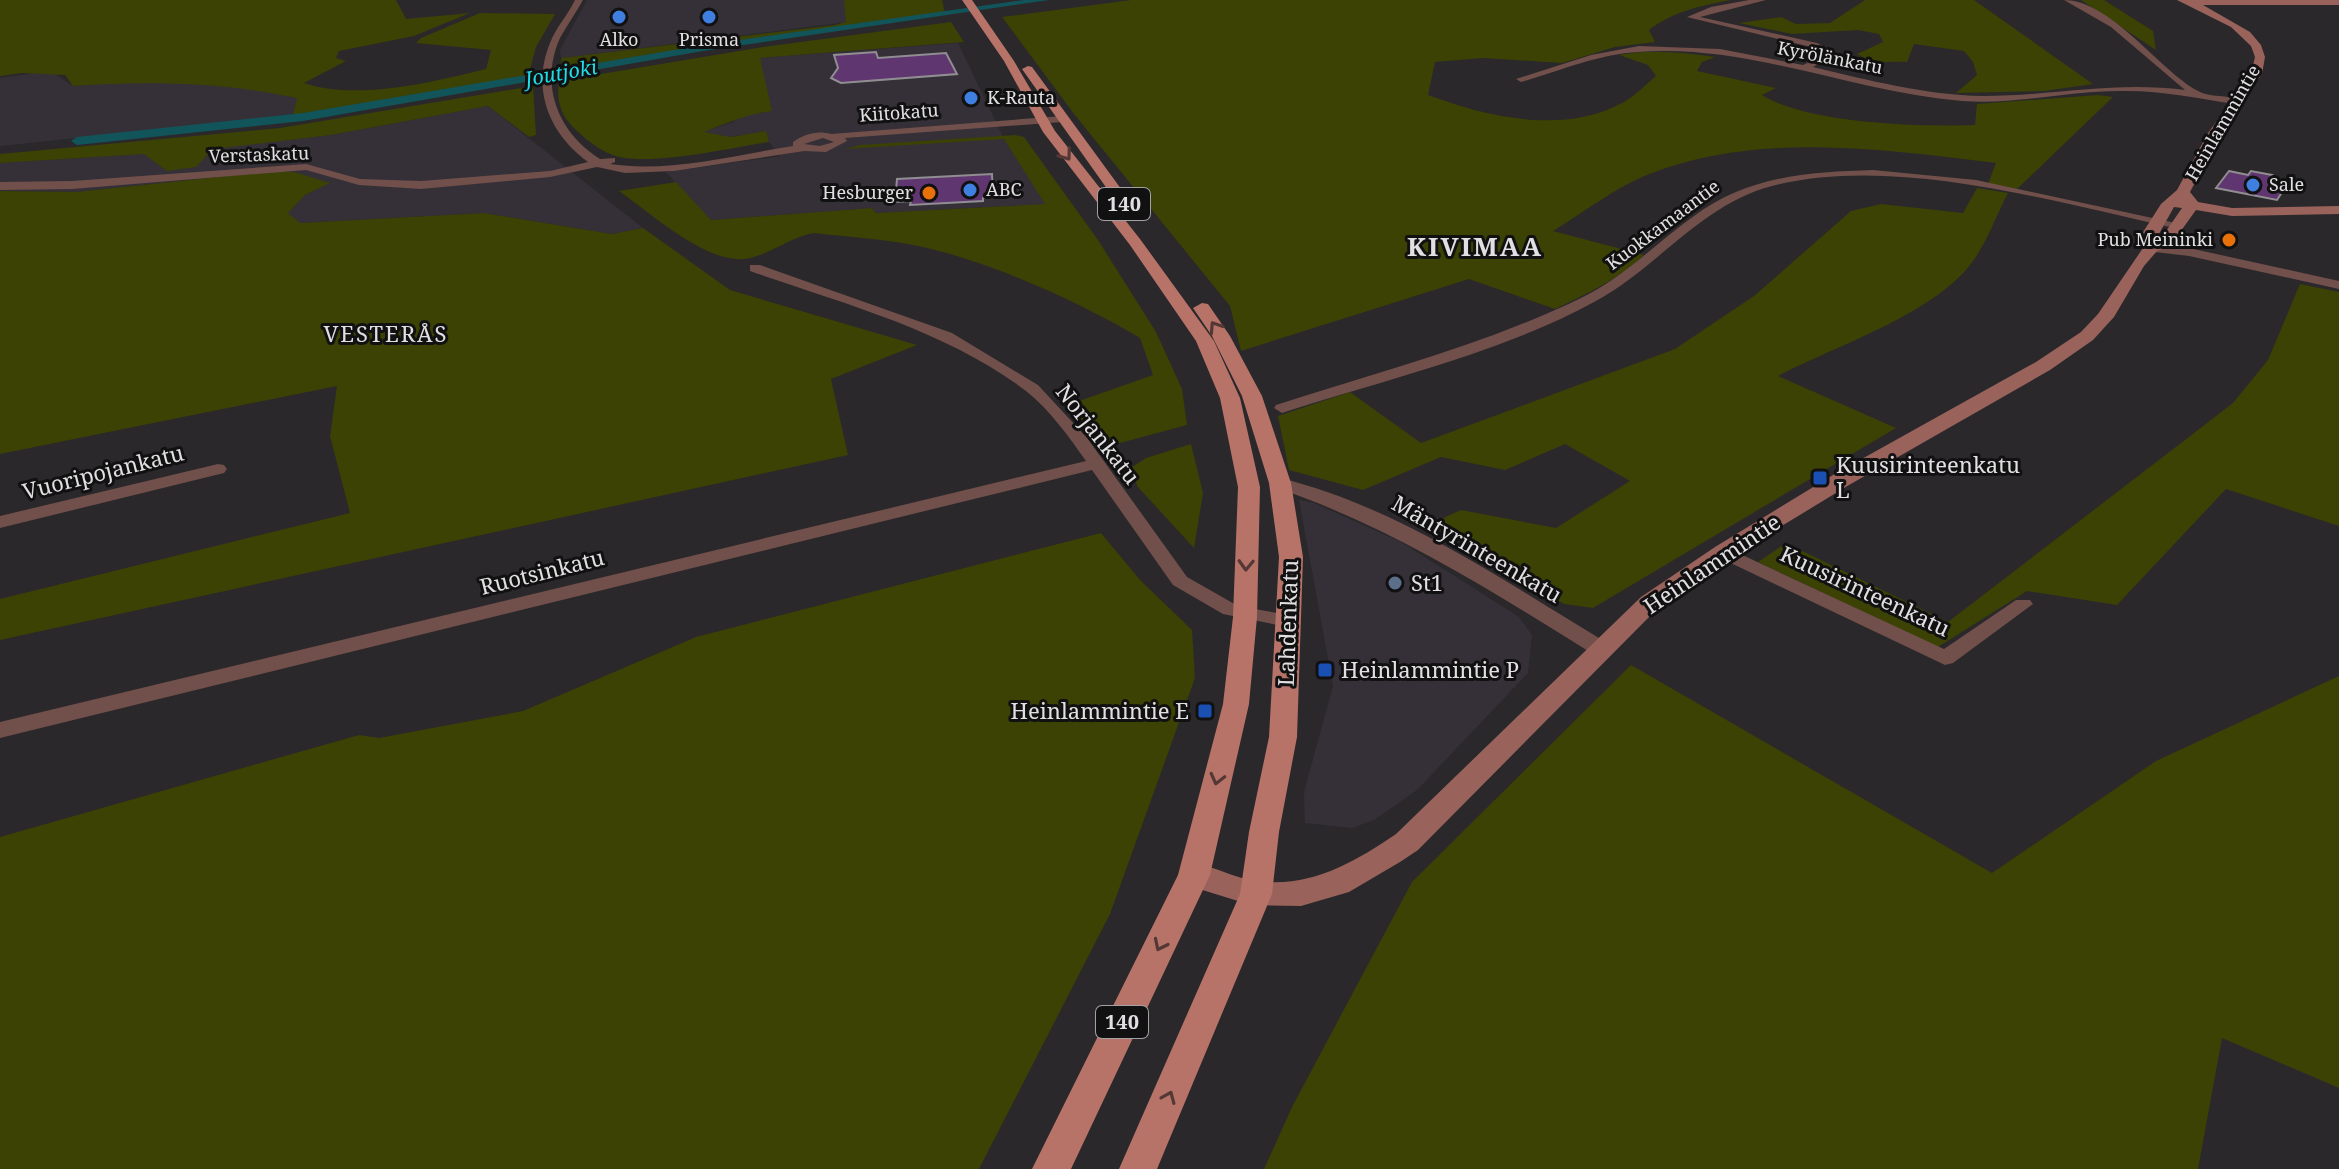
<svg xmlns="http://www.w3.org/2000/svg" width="2339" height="1169" font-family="'Noto Serif',serif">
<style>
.built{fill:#353038}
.green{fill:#3b4204}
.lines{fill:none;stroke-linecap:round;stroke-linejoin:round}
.canal{fill:#115459;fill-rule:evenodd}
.building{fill:#603670;stroke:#908e91;stroke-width:2}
.street{fill:#714f4a;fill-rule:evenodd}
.secondary{fill:#99635c;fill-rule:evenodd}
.primary{fill:#b87369;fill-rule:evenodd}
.oneway{stroke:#543835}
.shop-dot{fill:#3f7fe0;stroke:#121112;stroke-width:3}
.food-dot{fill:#e8710a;stroke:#121112;stroke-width:3}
.transit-dot{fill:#1a4fb4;stroke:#121112;stroke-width:3}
.service-dot{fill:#5c6f8a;stroke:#121112;stroke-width:3}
.labels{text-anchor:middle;stroke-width:6;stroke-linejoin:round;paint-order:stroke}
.far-poi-label{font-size:18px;fill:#e1dfe1;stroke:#121112;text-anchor:start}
.far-street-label{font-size:18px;fill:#e1dfe1;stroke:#121112}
.far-water-label{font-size:20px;font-style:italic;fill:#1fdeea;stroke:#121112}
.shield{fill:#121112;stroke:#a3a1a3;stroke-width:2}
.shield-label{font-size:20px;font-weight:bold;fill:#e1dfe1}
.far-quarter-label{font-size:22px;letter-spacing:2px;fill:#e1dfe1;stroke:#121112}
.street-label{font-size:22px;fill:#e1dfe1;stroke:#121112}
.poi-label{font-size:22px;fill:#e1dfe1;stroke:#121112;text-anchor:start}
.far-district-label{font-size:26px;font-weight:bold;letter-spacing:2px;fill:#e1dfe1;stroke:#121112}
</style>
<rect width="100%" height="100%" fill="#2a282b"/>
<g class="built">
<path d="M587 0H844L847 22 561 58 560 50Z"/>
<path d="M958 43 1004 139 1046 204 876 213 872 208 710 220 666 172 781 156 767 140 765 131 731 137 702 132 734 122 760 58Z"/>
<path d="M50 71 73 86 139 81 241 87 298 98 293 115 0 146V78Z"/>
<path d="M488 106 643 228 612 234 484 213 299 223 287 214 305 195 329 183 266 172 76 192 0 191V163L189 151 331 135Z"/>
<path d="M1299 500 1314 503 1401 542 1519 617 1532 635 1528 673 1417 790 1374 820 1352 828 1305 823 1304 792 1333 686Z"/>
</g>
<g class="green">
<path d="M0 0H396L406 19 470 13 414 36 339 51 336 58 346 61 304 83C358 101 432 82 486 69L491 50 416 43 421 38 480 13 555 14 536 47 528 77 293 115 297 98C222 82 149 81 73 86L65 75 22 73 0 76Z"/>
<path d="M844 0H942L945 13 729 43 563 72 561 58 835 25 846 22Z"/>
<path d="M1131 0H1731C1700 6 1674 11 1649 30L1655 42 1615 47 1562 63 1483 58 1435 62 1428 95C1487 117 1563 135 1622 103 1634 97 1645 85 1656 76L1648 65 1619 55C1651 49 1683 52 1715 57L1702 62 1697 71 1776 88 1762 95C1808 124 1921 127 1975 125L1977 104 2098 95 2113 97 2016 190 1988 184 1996 163C1882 149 1757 131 1647 175 1614 188 1583 213 1553 231L1644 255C1618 279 1587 294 1555 309L1469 279 1241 351 1230 306 1074 114 1002 17Z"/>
<path d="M1865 0H1974L2093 84 2044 91 1956 93 1977 75 1973 62 1964 51 1914 44 1907 62C1888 61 1874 65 1857 54L1883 42 1879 34 1858 30 1792 34 1739 23 1781 17 1796 24 1830 23Z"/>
<path d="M2081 0H2104L2153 31 2156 50Z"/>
<path d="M951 22 964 42 760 58 772 111C747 114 727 123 704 132L731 137 766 131 769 142C729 148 658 165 619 157 603 153 589 142 577 131 561 117 556 102 559 81L763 47Z"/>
<path d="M533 86 536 135 529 137 488 106 331 135 213 149 196 167 167 171 144 154 0 163V154L280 128Z"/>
<path d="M1015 135 1024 137 1098 240 1156 332 1182 389 1187 425 1120 443 1096 440 1068 405 1153 375 1140 338C1078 301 989 261 918 246 884 239 848 237 814 233 791 237 772 253 750 258 710 268 651 213 619 191L676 182 711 220 872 208 876 213 1045 204 1004 139 845 149 860 145Z"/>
<path d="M266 172H294L330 183 305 195 288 213 300 223 484 213 612 234 643 228 730 290 917 345 831 379 848 455 0 640V599L350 513 330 436 337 386 0 454V191L76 192Z"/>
<path d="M1977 188 2008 193C1996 216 1986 245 1970 265 1931 315 1835 346 1778 376L1896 428 1593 608 1564 604 1430 524 1461 510 1556 528 1630 481 1565 444 1505 470 1441 457 1363 490 1289 470 1278 416 1350 392 1421 443 1675 349 1754 296 1851 211 1881 204 1963 213Z"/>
<path d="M2300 284 2339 292V526L2226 489 2117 605 2027 591 1938 647 1758 562 1786 543 1948 622 2233 403 2268 360Z"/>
<path d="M1191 444 1203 493 1194 548 1137 486 1132 467 1146 458Z"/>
<path d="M1101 533 1140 580 1192 630 1195 678 1110 914 979 1169H0V837L359 735 379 738 523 711 696 637Z"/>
<path d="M1631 665 1992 873 2156 761 2339 676V1088L2222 1038 2198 1169H1264L1292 1107 1412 882Z"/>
</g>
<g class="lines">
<path class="canal" d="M1024 0H1049L703 51 303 121 77 145 71 141 77 137 303 113 703 45Z"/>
</g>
<g class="building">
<path d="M876 52 878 58 946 53 957 74 841 83 831 78 838 68 834 55Z"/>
<path d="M2229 171 2248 175 2251 171 2272 175 2269 179 2288 183 2277 200 2216 188Z"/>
<path d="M992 174 993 198H983V201L910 205 911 201 895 202 897 179Z"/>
</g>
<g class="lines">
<g class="street">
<path d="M575 0H583C576 13 567 25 560 38 539 85 558 133 600 159L615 158V162L610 164C670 173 734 155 793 146V142C804 134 818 130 831 134L1062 116 1067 119 1062 122 845 138 847 141 826 152 804 151 674 171 625 173 597 167 550 177 421 189 359 185 306 170 72 189 0 190V182L72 181 306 164 360 179 421 181 550 171 588 162C549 134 531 89 550 43 556 27 568 15 575 0ZM823 138 834 142 820 146 804 144Z"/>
<path d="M1749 0H1766L1700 17 1817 43 1831 50 1832 56 1813 67C1868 80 1925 95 1983 96 2052 96 2114 81 2185 90L2111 27 2064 0C2111 0 2160 71 2198 91 2210 98 2228 94 2240 101L2235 104C2197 98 2159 90 2120 91 2067 91 2015 105 1962 101 1853 92 1750 44 1639 52 1598 54 1560 71 1521 82L1516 79 1591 55 1639 46 1720 49 1803 65 1824 55 1811 47 1687 17 1711 7Z"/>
<path d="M1873 170 1976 180 2185 225 2179 229C2057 203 1896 154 1772 186 1702 204 1657 268 1596 301 1501 353 1390 378 1288 411L1282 413 1274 408 1276 405C1379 372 1484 345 1581 298 1623 278 1656 243 1694 216 1748 176 1808 172 1873 170Z"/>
<path d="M2151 244 2189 248 2339 281V289L2189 256 2146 251V245Z"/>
<path d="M750 265H760L952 333 1038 385 1088 439 1187 577 1238 606 1288 615 1298 621 1288 627 1223 614 1173 585 1092 470 0 738V722L1086 461C1069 437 1050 410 1026 391 946 330 844 304 750 271Z"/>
<path d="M218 464 224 465 227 469 224 473 0 528V516Z"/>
<path d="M1280 478C1399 507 1505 582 1609 644L1612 649 1609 654H1593C1490 590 1390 526 1274 487L1271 483Z"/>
<path d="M1723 546 1944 649 2016 600H2030L2033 604 1953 663 1945 665 1716 556 1713 552 1716 548Z"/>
</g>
<path class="secondary" d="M2177 0H2339V5H2203L2250 32 2261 45 2265 57 2262 74 2221 133 2190 192 2198 202 2232 208 2339 206V214L2232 216 2196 210 2170 246 2157 251 2144 266 2114 317 2093 340 2050 370 1849 485 1731 557 1659 607 1418 850 1400 862 1349 892 1301 906 1251 905 1183 884 1178 875 1183 866C1202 860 1223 873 1242 878 1301 893 1349 866 1396 834L1641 597 1715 547 1833 475 2036 362 2081 332 2098 314 2143 248 2138 240 2161 204 2177 190 2208 133 2251 74 2255 57 2251 46 2231 27ZM2174 207 2182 208 2160 240 2155 241Z"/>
<g class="primary">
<path d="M962 0H972L1014 61 1055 131 1140 239 1214 341 1240 398 1260 487 1257 617 1249 704 1210 875 1071 1169H1032L1178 875 1223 704 1233 617 1238 487 1220 398 1196 341 1130 245 1043 132 1004 61Z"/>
<path d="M1028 66 1032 67 1135 208V214H1125L1022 69Z"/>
<path d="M1202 303 1208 304 1230 336 1262 396 1291 483 1303 557 1297 737 1279 832 1272 894 1157 1169H1119L1240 894 1249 832 1269 737 1279 557 1269 483 1242 396 1212 336 1193 308Z"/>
</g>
</g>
<defs><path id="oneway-chevron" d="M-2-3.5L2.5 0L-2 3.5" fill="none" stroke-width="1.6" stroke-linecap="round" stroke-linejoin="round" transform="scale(2)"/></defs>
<g class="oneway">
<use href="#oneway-chevron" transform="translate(1066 155) rotate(54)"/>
<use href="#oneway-chevron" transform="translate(1215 327) rotate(-123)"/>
<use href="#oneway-chevron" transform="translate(1246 565) rotate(92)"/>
<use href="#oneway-chevron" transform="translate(1217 779) rotate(104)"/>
<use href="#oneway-chevron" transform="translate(1160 945) rotate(116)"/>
<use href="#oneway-chevron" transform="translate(1169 1097) rotate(-67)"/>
</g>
<g class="shop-dot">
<circle cx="619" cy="17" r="8"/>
<circle cx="709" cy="17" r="8"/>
<circle cx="971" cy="98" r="8"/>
<circle cx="2253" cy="185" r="8"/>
<circle cx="970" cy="190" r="8"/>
</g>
<g class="food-dot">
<circle cx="929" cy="193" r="8"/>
<circle cx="2229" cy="240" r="8"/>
</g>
<g class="transit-dot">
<rect x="1812" y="470" width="16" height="16" rx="4"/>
<rect x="1317" y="662" width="16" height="16" rx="4"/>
<rect x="1197" y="703" width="16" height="16" rx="4"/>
</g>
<circle class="service-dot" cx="1395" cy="583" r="8"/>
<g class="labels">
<g class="far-poi-label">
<text x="619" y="46" text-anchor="middle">Alko</text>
<text x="709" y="46" text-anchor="middle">Prisma</text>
<text x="987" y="104">K-Rauta</text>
<text x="2269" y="191">Sale</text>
<text x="986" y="196">ABC</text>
<text x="913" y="199" text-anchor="end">Hesburger</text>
<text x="2213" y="246" text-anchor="end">Pub Meininki</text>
</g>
<g class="far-street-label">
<text transform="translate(1830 58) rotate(11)" y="6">Kyrölänkatu</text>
<text transform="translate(899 113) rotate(-4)" y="6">Kiitokatu</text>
<text transform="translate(2223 123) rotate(-60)" y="6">Heinlammintie</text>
<text transform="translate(259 155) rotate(-2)" y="6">Verstaskatu</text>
<text transform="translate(1663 225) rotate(-37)" y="6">Kuokkamaantie</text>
</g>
<g class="far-water-label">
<text transform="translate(561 73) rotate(-10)" y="7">Joutjoki</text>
</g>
<g class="shield">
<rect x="1098" y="188" width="52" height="32" rx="6"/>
<rect x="1096" y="1006" width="52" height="32" rx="6"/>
</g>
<g class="shield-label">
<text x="1124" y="211">140</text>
<text x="1122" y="1029">140</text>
</g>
<g class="far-quarter-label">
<text x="386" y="342">VESTERÅS</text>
</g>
<g class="street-label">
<text transform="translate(1098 434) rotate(52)" y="8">Norjankatu</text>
<text transform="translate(103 472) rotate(-14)" y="8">Vuoripojankatu</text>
<text transform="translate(1477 549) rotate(30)" y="8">Mäntyrinteenkatu</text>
<text transform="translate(1712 564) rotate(-34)" y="8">Heinlammintie</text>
<text transform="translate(542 572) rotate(-14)" y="8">Ruotsinkatu</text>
<text transform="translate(1865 591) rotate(25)" y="8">Kuusirinteenkatu</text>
<text transform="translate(1288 623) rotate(-88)" y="8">Lahdenkatu</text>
</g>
<g class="poi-label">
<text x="1836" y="473">Kuusirinteenkatu<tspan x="1836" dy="25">L</tspan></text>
<text x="1411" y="591">St1</text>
<text x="1341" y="678">Heinlammintie P</text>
<text x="1189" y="719" text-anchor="end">Heinlammintie E</text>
</g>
<g class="far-district-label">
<text x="1475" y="256">KIVIMAA</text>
</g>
</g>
</svg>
